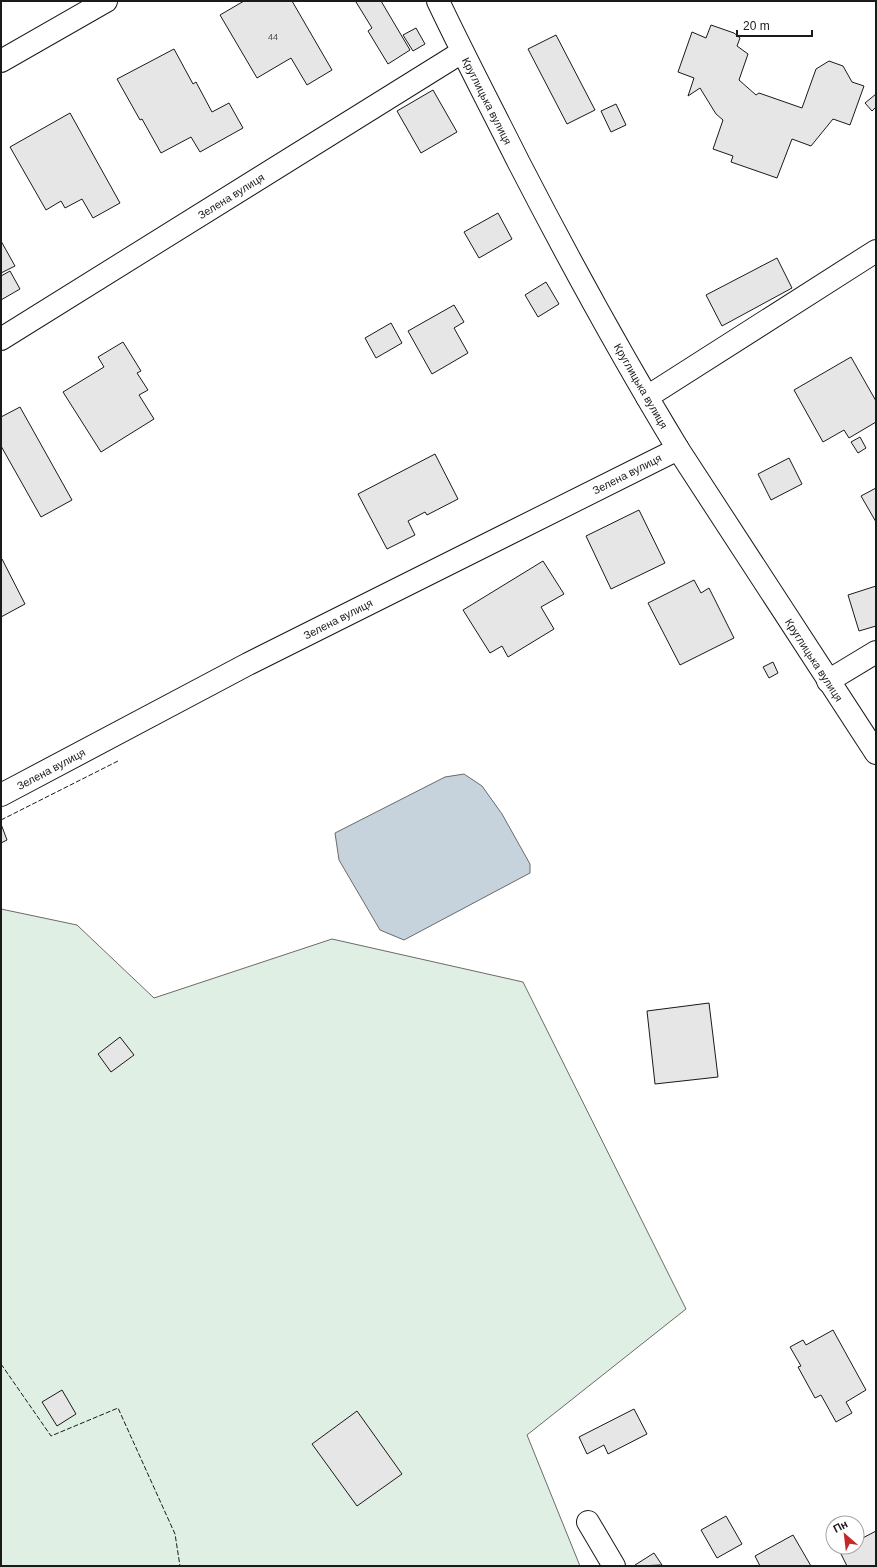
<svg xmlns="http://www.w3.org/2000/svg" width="877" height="1567" font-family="Arial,sans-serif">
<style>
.green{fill:#e0efe3;stroke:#6a6a6a}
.water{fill:#c6d2dc;stroke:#6a6a6a}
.building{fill:#e6e6e6;stroke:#1a1a1a}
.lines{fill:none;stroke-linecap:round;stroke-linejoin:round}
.minor-casing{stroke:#1a1a1a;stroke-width:24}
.minor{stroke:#fff;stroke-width:22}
.fence{stroke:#1a1a1a;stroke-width:1;stroke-dasharray:5 2;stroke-linecap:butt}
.labels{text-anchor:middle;stroke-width:3;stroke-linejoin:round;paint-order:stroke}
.number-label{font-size:9px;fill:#4d4d4d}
.street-label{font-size:11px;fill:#1a1a1a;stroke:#fff}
</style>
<rect width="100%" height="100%" fill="#fff"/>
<path class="green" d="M1 909 77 925 154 998 332 939 523 982 686 1309 527 1435 580 1566H1Z"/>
<path class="water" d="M464 774 482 786 502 814 530 864V873L404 940 380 930 339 860 335 833 445 777Z"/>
<g class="building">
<path d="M244 1H292L332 70 307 85 291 58 257 78 220 15Z"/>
<path d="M358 1H381L410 50 388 64 368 31 372 28 356 2Z"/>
<path d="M711 25 734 33 740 38 737 46 748 54 739 80 756 95 759 93 802 108 816 69 829 61 843 66 852 82 864 86 850 125 833 119 811 146 792 139 777 178 731 162 733 156 713 149 723 120 716 114 700 88 688 96 694 78 678 72 692 32 706 38Z"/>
<path d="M416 28 425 44 413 51 403 35Z"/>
<path d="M556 35 595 110 567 124 528 49Z"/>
<path d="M174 49 193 84 196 82 212 112 229 103 243 128 200 152 191 137 161 153 142 119 140 120 117 79Z"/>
<path d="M433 90 457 132 421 153 397 111Z"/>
<path d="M876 94V107L872 111 865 103Z"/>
<path d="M616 104 626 125 611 132 601 111Z"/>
<path d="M70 113 120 203 93 218 82 199 65 208 61 201 46 210 10 147Z"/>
<path d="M498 213 512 239 479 258 464 232Z"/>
<path d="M1 241 15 266 1 273Z"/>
<path d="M777 258 792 288 722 326 706 295Z"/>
<path d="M10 271 20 289 1 300V276Z"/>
<path d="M546 282 559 304 538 317 525 295Z"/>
<path d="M454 305 464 322 454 328 468 353 432 374 408 331Z"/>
<path d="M391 323 402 343 376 358 365 338Z"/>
<path d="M123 342 141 371 137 373 148 390 139 395 154 419 101 452 63 392 104 367 98 357Z"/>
<path d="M851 357 876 401V422L849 438 844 430 823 442 794 390Z"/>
<path d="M20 407 72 500 41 517 1 446V417Z"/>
<path d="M860 437 866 448 858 453 851 442Z"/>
<path d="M435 454 458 499 427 515 425 512 408 521 415 535 387 549 358 494Z"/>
<path d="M789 458 802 484 771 500 758 474Z"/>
<path d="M876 488V522L861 496Z"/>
<path d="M639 510 665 563 611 589 586 536Z"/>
<path d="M2 559 25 604 1 617V560Z"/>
<path d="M543 561 564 594 541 607 554 629 508 657 502 646 490 653 463 610Z"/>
<path d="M694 580 701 593 709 588 734 638 680 665 648 603Z"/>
<path d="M876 586V626L859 631 848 595Z"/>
<path d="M773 662 778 673 769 678 763 667Z"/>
<path d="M1 824 7 840 1 843Z"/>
<path d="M709 1003 718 1077 655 1084 647 1011Z"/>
<path d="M120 1037 134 1055 111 1072 98 1054Z"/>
<path d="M833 1330 866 1390 846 1402 852 1413 836 1422 821 1395 815 1398 798 1367 801 1366 790 1347 803 1340 806 1345Z"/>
<path d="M62 1390 76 1414 57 1426 42 1402Z"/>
<path d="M634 1409 647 1434 608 1454 604 1445 587 1454 579 1437Z"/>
<path d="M357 1411 402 1474 357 1506 312 1444Z"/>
<path d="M726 1516 742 1544 717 1558 701 1530Z"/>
<path d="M876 1531V1566H847L839 1550 844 1547H857V1541Z"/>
<path d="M793 1535 811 1566H760L755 1556Z"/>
<path d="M654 1553 662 1565 636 1566 635 1565Z"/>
</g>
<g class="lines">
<defs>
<g id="minor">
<path d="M438 1C464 56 492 109 519 163 569 260 621 355 678 449L876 753"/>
<path d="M1 61 106 1"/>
<path d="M1 339 462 52"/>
<path d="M647 397 876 251"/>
<path d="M828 681 876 652"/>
<path d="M1 795 248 664 678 449"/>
<path d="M588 1522 614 1566"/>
</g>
</defs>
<use href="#minor" class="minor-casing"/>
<use href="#minor" class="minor"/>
<g class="fence">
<path d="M1 820 118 761"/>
<path d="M1 1364 51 1436 118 1408 175 1534 180 1566"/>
</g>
</g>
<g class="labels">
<g class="number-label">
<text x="273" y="40">44</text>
</g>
<g class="street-label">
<text transform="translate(487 101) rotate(63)" y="4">Круглицька вулиця</text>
<text transform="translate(231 196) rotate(-32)" y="4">Зелена вулиця</text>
<text transform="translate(641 386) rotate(60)" y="4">Круглицька вулиця</text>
<text transform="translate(627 474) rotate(-27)" y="4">Зелена вулиця</text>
<text transform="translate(338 619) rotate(-27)" y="4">Зелена вулиця</text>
<text transform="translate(814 660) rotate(57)" y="4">Круглицька вулиця</text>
<text transform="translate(51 769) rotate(-28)" y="4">Зелена вулиця</text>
</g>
</g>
<rect width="877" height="1567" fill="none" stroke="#1a1a1a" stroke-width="4"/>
<g transform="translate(845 1535) rotate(332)"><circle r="19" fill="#ffffff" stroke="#a3a3a3"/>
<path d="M0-3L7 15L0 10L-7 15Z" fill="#c62828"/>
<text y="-6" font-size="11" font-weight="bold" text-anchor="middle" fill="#1a1a1a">Пн</text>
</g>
<path d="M737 30v6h75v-6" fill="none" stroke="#1a1a1a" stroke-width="2"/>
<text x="743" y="30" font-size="12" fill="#1a1a1a" stroke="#ffffff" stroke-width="3" paint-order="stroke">20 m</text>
</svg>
